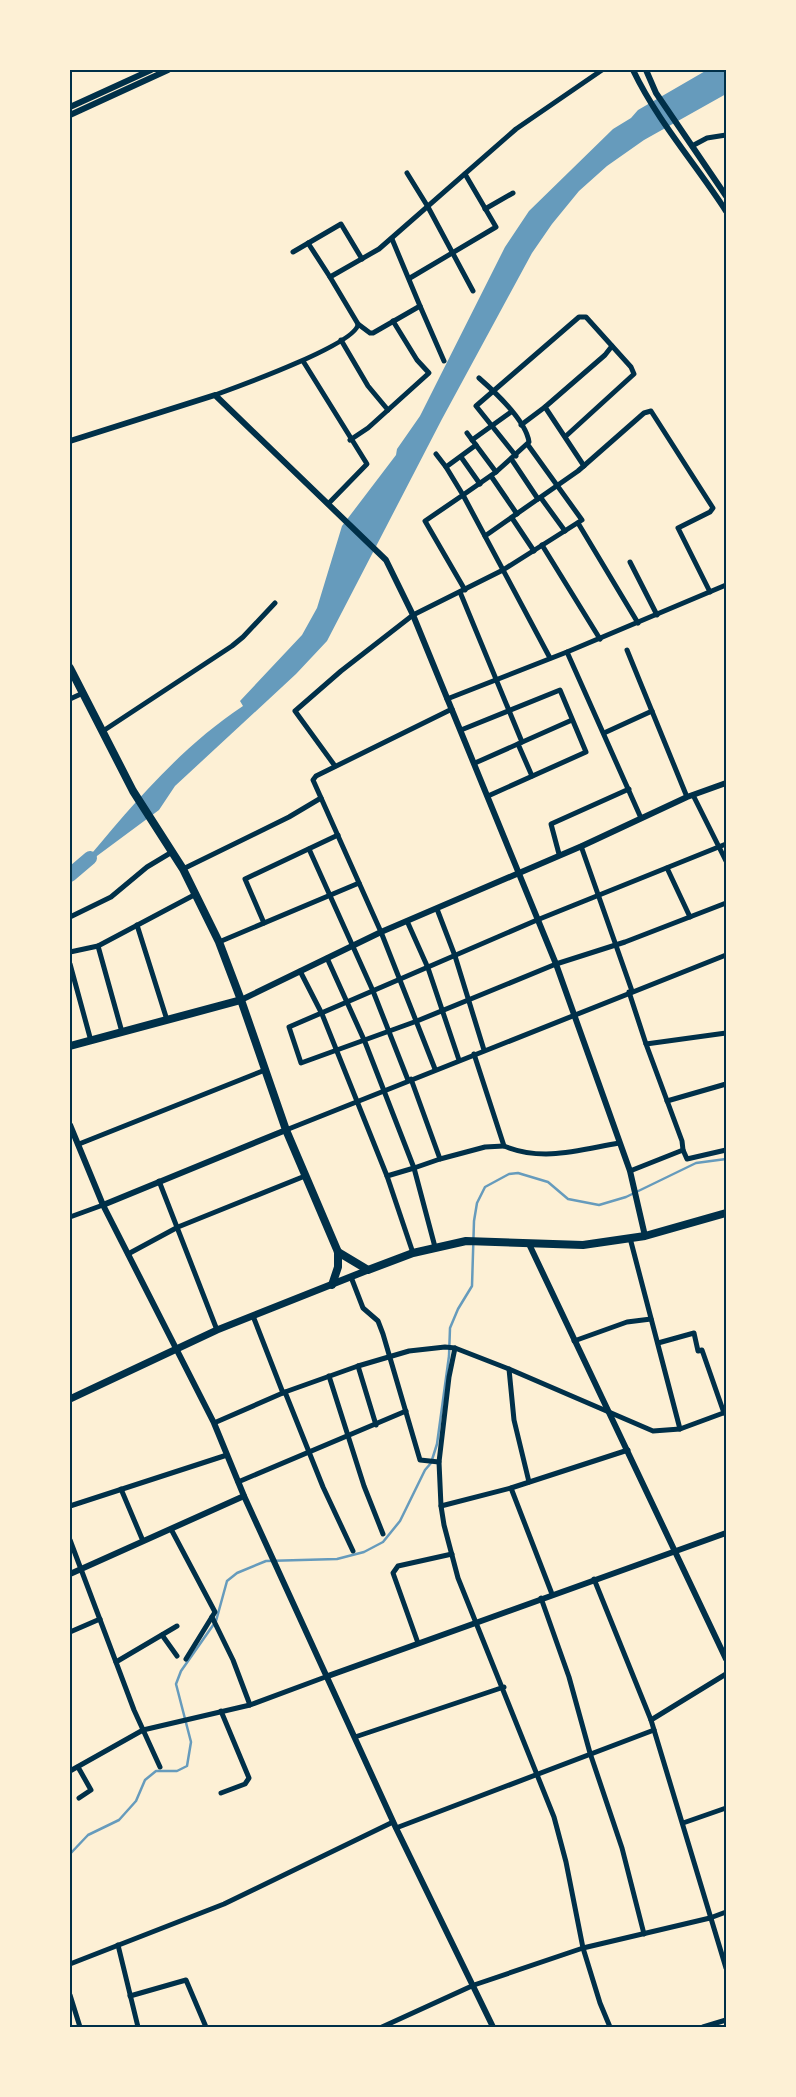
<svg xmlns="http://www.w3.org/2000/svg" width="796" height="2097" font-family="Manrope,sans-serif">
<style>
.water{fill:#669bbc}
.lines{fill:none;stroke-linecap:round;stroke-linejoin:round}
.stream{stroke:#669bbc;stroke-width:2.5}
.river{stroke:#669bbc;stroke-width:14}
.minor{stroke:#003049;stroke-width:5}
.tertiary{stroke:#003049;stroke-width:6}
.secondary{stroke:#003049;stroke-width:7}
.trunk{stroke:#003049;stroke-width:8}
.neatline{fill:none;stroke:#003049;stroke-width:2}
</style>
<rect width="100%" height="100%" fill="#fdf0d5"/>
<path class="water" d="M707 70H726V94L644 140 607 166 579 191 552 224 532 253 442 419 327 641 296 674 175 786 159 810 78 870C128 810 178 749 243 706L240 701 302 635 317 608 342 526 396 455 397 449 420 416 505 247 529 211 613 129 631 118 638 110Z"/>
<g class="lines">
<path class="stream" d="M70 1854 88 1835 119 1820 136 1801 145 1780 156 1771H177L187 1766 191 1742 176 1684 181 1671 216 1621 227 1581 237 1573 266 1561 337 1559 364 1552 383 1542 400 1521 425 1470 431 1463 437 1444 449 1356 450 1328 458 1309 472 1286 474 1221 477 1203 485 1187 509 1174 518 1173 548 1182 568 1199 599 1205 626 1197 696 1163 726 1159"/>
<path class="river" d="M70 875 90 858"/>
<g class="minor">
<path d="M692 146 707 138 726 135"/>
<path d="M407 173 428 207 473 291"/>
<path d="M485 209 513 193"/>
<path d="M308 243 330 277"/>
<path d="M293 252 341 224 362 259"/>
<path d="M410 278 496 227 465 174"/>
<path d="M420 306 444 361"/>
<path d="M358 324 370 333H373L420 306 392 239"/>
<path d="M341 340 368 386 388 410"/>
<path d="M303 361 367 464 328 504"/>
<path d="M479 378C495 392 526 421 529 442L496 472 463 495 550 658"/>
<path d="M215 395C237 387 357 344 358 324L330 277 379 249 516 129 602 70"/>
<path d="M545 407 584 466"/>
<path d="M521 425 545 407 605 355 612 346"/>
<path d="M467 433 496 472"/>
<path d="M350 440 368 428 429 373 417 360 393 321"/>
<path d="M472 440 511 412"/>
<path d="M436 454 446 467 463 495 425 521 465 590"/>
<path d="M516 456 476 406 579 317H586L631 367 634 374 566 436"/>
<path d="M461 457 480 484"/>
<path d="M512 460 538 499"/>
<path d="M446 467 476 445"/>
<path d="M491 476 517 514"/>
<path d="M541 498 565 531"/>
<path d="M512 518 534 551"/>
<path d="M578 523 638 623"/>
<path d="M485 536 578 471 644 413 651 411 713 508 710 512 678 528 710 592"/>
<path d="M542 545 600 639"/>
<path d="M630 562 657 615"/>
<path d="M460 592 522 742"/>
<path d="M627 650 687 797"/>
<path d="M567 652 641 818"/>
<path d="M70 699 83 693"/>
<path d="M447 699 567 652 726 585"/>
<path d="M461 730 560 690 586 752 488 796"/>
<path d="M103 731 232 646 243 637 275 603"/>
<path d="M604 733 652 711"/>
<path d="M518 744 532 776"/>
<path d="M475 763 572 720"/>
<path d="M335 766 295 711 341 671 413 615 503 570 582 520 528 445"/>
<path d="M693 795 726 861"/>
<path d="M726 844 537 920 289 1027 301 1063 417 1021 556 964 625 942 726 903"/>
<path d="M581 846 632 991"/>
<path d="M309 849 373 991 408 1080"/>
<path d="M559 854 551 824 629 789"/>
<path d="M667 868 690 917"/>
<path d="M183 869 289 817 321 798"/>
<path d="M437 909 455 956 484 1050"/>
<path d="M70 917 111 897 147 867 172 852"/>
<path d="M407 921 428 968 459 1060"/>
<path d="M264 923 245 879 338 835"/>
<path d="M137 925 167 1020"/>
<path d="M219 942 359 883"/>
<path d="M98 946 122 1032"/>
<path d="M70 952 98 946 196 894"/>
<path d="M327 958 365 1042 414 1168 440 1159"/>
<path d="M70 964 91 1041"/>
<path d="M300 971 322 1014 387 1176 414 1168 435 1247"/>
<path d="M629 992 646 1044 726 1033"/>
<path d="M646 1044 682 1141 683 1150"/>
<path d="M474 1054 504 1146C543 1162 579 1150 619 1143"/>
<path d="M435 1069 381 932 313 780 316 776 452 709"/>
<path d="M411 1079 440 1159 485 1147 504 1146"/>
<path d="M667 1101 726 1084"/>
<path d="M286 1130 726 955"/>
<path d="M79 1144 265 1070"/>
<path d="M630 1171 683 1150 687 1159 726 1150"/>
<path d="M387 1176 413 1253"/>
<path d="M159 1181 217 1330"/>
<path d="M70 1217 103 1205"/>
<path d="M630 1238 680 1429"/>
<path d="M128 1254 178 1227 305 1176"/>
<path d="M351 1277 363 1308 378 1321 383 1334 420 1460 439 1462"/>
<path d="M253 1316 283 1393"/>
<path d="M574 1341 627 1322 651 1319"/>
<path d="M658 1343 694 1333 698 1351 702 1350 724 1413"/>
<path d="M455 1348 449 1377 439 1462 441 1506 444 1525 458 1578 554 1817 566 1862 583 1948 600 2003 610 2027"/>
<path d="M358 1366 376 1425"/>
<path d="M509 1369 514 1420 529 1482"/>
<path d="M329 1376 364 1486 383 1534"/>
<path d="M285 1392 323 1487 353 1551"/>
<path d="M214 1423 285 1392 358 1366 409 1351 445 1347 455 1348 509 1369 653 1431 680 1429 726 1412"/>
<path d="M238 1482 406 1411"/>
<path d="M511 1488 552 1594"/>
<path d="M121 1489 143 1541"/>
<path d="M70 1506 227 1455"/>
<path d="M441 1506 511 1488 628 1450"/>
<path d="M171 1529 215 1612 186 1659"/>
<path d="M70 1540 134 1710 160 1767"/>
<path d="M594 1579 651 1720 726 1968"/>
<path d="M541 1598 569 1677 590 1753 622 1848 644 1934"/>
<path d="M212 1617 233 1660 250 1705"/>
<path d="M70 1632 100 1619"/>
<path d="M162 1635 177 1656"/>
<path d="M418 1643 393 1573 398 1566 452 1554"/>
<path d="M116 1662 177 1626"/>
<path d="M221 1711 249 1778 245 1784 221 1793"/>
<path d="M651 1720 726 1674"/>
<path d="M355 1737 504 1687"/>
<path d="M78 1767 91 1790 79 1798"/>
<path d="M70 1771 143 1730 250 1705 328 1676"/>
<path d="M683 1823 726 1808"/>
<path d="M396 1828 654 1730"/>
<path d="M118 1945 138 2027"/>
<path d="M70 1964 224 1904 393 1822"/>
<path d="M70 1995 80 2027"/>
<path d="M130 1996 186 1980 206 2027"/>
<path d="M382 2027 474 1985 583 1948 710 1918 726 1912"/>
<path d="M703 2027 726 2020"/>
</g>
<g class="tertiary">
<path d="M633 70C658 122 695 163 726 211"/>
<path d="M646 70 656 93 726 196"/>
<path d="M70 107 151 70"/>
<path d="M70 115 168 70"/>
<path d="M70 441 215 395 386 560 413 615 556 964 630 1171 645 1236"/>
<path d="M241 1000 381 932 582 846 687 797 726 783"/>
<path d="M70 1125 103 1205 214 1423 244 1496 396 1828 493 2027"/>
<path d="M103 1205 286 1130"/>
<path d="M529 1244 726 1659"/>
<path d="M70 1574 244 1496"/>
<path d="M328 1676 726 1533"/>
</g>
<path class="secondary" d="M70 1399 217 1330 368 1270"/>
<g class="trunk">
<path d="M70 668 133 791 183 869 219 942 241 1000 286 1130 338 1252V1267L332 1285"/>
<path d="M70 1046 241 1000"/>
<path d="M338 1252 368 1270 413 1253 466 1241 583 1245 645 1236 726 1213"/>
</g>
</g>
<rect width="796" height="2097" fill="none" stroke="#fdf0d5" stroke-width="142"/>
<rect x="71" y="71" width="654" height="1955" class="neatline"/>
</svg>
